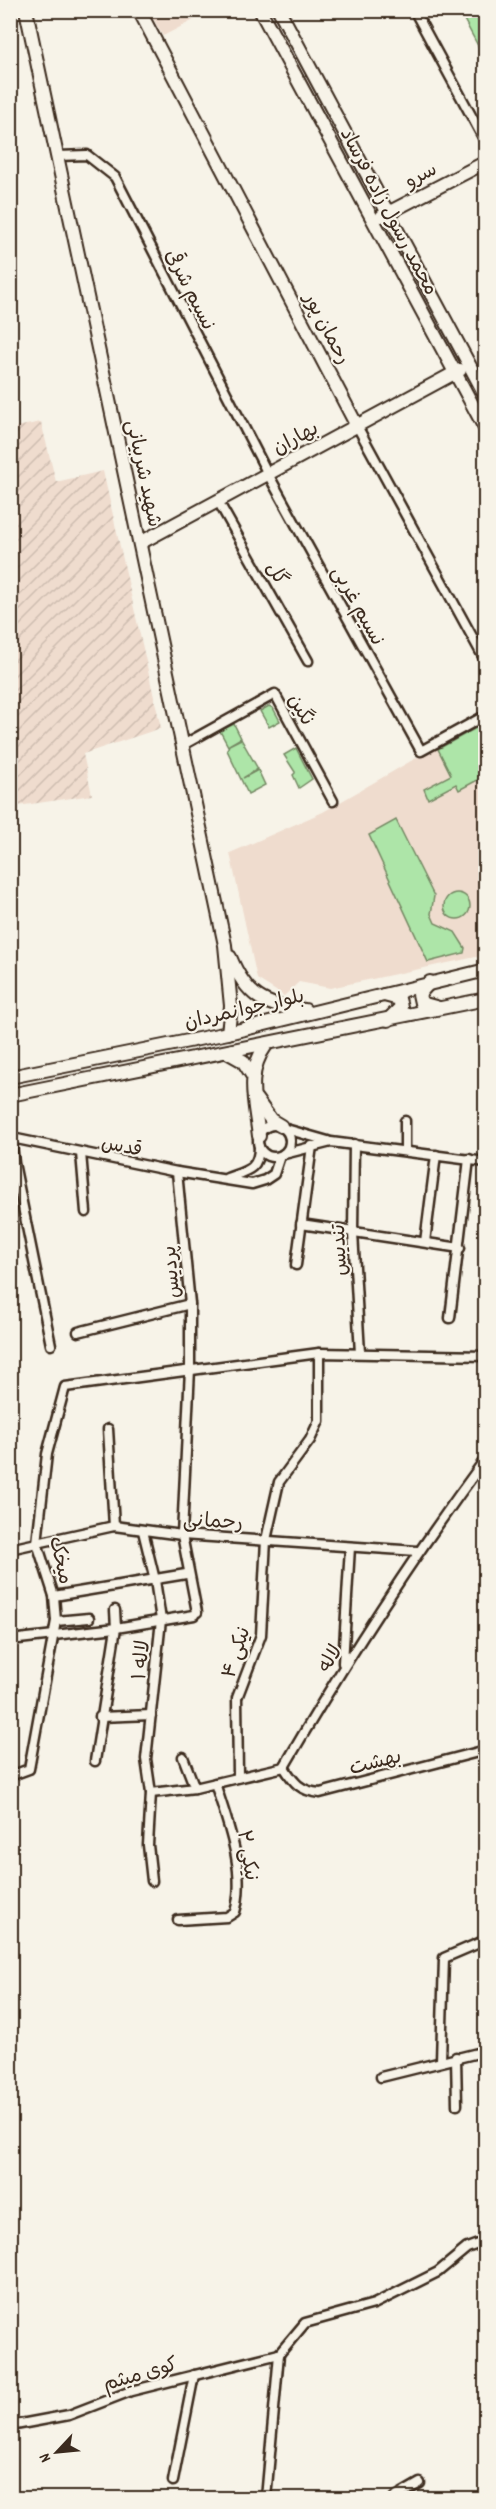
<svg xmlns="http://www.w3.org/2000/svg" width="496" height="2509" font-family="Dekko,'Playpen Sans Arabic',sans-serif">
<style>
.built{fill:#efdcce}
.industrial{fill:url(#industrial-furrows)}
.green{fill:#ade5a8;stroke:#748863;stroke-width:1.5}
.lines{fill:none;stroke-linecap:round;stroke-linejoin:round}
.street-casing{stroke:#3b2a1e;stroke-width:13}
.secondary-casing{stroke:#3b2a1e;stroke-width:16}
.street{stroke:#f7f3e8;stroke-width:8}
.secondary{stroke:#f7f3e8;stroke-width:12}
.labels{text-anchor:middle;stroke-width:4.5;stroke-linejoin:round;paint-order:stroke}
.street-label{font-size:20px;fill:#3b2a1e;stroke:#f7f3e8}
</style>
<defs>
<pattern id="industrial-furrows" width="10" height="10" patternUnits="userSpaceOnUse" patternTransform="scale(1.5)"><rect width="10" height="10" fill="#efdcce"/><path d="M-1 1l2-2M0 10L10 0M9 11l2-2" fill="none" stroke="#cebdb0"/></pattern>
</defs>
<rect width="100%" height="100%" fill="#f7f3e8"/>
<filter id="ink" filterUnits="userSpaceOnUse"><feTurbulence type="fractalNoise" baseFrequency=".0167" numOctaves="2"/><feDisplacementMap in="SourceGraphic" scale="12" xChannelSelector="R" yChannelSelector="G"/><feConvolveMatrix kernelMatrix="1 2 1 2 8 2 1 2 1" color-interpolation-filters="sRGB"/></filter>
<g filter="url(#ink)">
<g class="built">
<path d="M149 11H211L163 36Z"/>
<path d="M485 718V955L330 988 299 982 284 996 257 979 230 853 323 812Z"/>
</g>
<path class="industrial" d="M41 422 56 482 103 471 161 728 83 754 92 795 11 807V428Z"/>
<g class="green">
<path d="M462 11H475L485 29 484 57 460 12Z"/>
<path d="M269 706 273 708 280 721 269 727 260 711Z"/>
<path d="M485 723V776L459 790 456 784 428 799 424 789 451 775 438 749Z"/>
<path d="M234 724 241 738 229 745 241 739 258 769 243 778 258 770 265 785 248 794 227 750 229 745 228 746 220 731Z"/>
<path d="M296 748 312 779 299 788 293 775 295 773V772L284 755Z"/>
<path d="M396 820 434 896 431 914 435 923 455 932 465 948 464 953 428 962 369 835Z"/>
<circle cx="457" cy="906" r="13"/>
</g>
<g class="lines">
<defs>
<g id="street">
<path d="M414 10 486 143"/>
<path d="M58 156 87 155 115 177 268 474 421 751 481 718"/>
<path d="M357 426 486 662"/>
<path d="M218 501 308 661"/>
<path d="M183 745 275 694 333 801"/>
<path d="M405 1121V1151"/>
<circle cx="274" cy="1141" r="16"/>
<path d="M10 1126 14 1163 51 1345"/>
<path d="M286 1129 328 1141"/>
<path d="M12 1138 177 1172 252 1184 265 1180 274 1174 280 1156"/>
<path d="M354 1144 353 1233 360 1353"/>
<path d="M81 1153 86 1212"/>
<path d="M284 1154 331 1142 486 1162"/>
<path d="M177 1172 190 1304V1369L182 1535 197 1612"/>
<path d="M227 1178C246 1171 259 1170 259 1147"/>
<path d="M301 1224 460 1248"/>
<path d="M425 1242 436 1155"/>
<path d="M296 1265 312 1146"/>
<path d="M450 1318 469 1159"/>
<path d="M78 1332 190 1304"/>
<path d="M108 1429 114 1526"/>
<path d="M143 1531 155 1580 161 1620 146 1759 151 1793 148 1845 152 1881"/>
<path d="M10 1549 114 1526 182 1535 417 1551"/>
<path d="M54 1596 186 1574"/>
<path d="M56 1621 89 1618"/>
<path d="M10 1640 116 1628 194 1615"/>
<path d="M343 1663 350 1547"/>
<path d="M100 1717 151 1715"/>
<path d="M183 1757 195 1788"/>
<path d="M95 1761 116 1628 115 1610"/>
<path d="M284 1767C294 1783 300 1791 320 1793L486 1750"/>
<path d="M238 1775 237 1698 261 1635 266 1540 279 1482 310 1440 319 1421V1353"/>
<path d="M10 1776 29 1769 56 1621 54 1596 37 1543 47 1454 65 1387 319 1353 486 1356"/>
<path d="M151 1793 195 1788 284 1767C346 1660 412 1558 486 1458"/>
<path d="M178 1920 227 1917 235 1912C247 1871 227 1822 215 1783"/>
<path d="M456 2057 457 2105"/>
<path d="M441 2061 444 1958 486 1940"/>
<path d="M381 2077 486 2051"/>
<path d="M279 2354 305 2323 374 2304 438 2272 467 2248 486 2241"/>
<path d="M10 2426 69 2415 131 2391 279 2354"/>
<path d="M173 2481 194 2375"/>
<path d="M266 2498 279 2354"/>
<path d="M394 2498 420 2483"/>
</g>
<g id="secondary">
<path d="M26 10 225 945 231 1006 228 1033"/>
<path d="M139 10 357 426"/>
<path d="M260 10 486 430"/>
<path d="M279 10 486 396"/>
<path d="M382 216 486 162"/>
<path d="M140 543 460 370"/>
<path d="M230 957C246 995 263 1007 305 1010"/>
<path d="M430 982 419 994 421 1003 439 1008"/>
<path d="M384 995 399 999 401 1007 388 1020"/>
<path d="M227 1052 243 1061 252 1075"/>
<path d="M10 1077 228 1033 486 970"/>
<path d="M10 1095 486 999"/>
<path d="M256 1099 271 1120 281 1126"/>
<path d="M259 1136C255 1103 245 1074 266 1045"/>
</g>
</defs>
<use href="#street" class="street-casing"/>
<use href="#secondary" class="secondary-casing"/>
<use href="#street" class="street"/>
<use href="#secondary" class="secondary"/>
</g>
</g>
<g class="labels">
<g class="street-label">
<text transform="translate(420 174) rotate(-27)" y="7">سرو</text>
<text transform="translate(390 211) rotate(62)" y="7">محمد رسول زاده فرساد</text>
<text transform="translate(191 289) rotate(63)" y="7">نسیم شرقی</text>
<text transform="translate(328 328) rotate(62)" y="7">رحمان پور</text>
<text transform="translate(295 437) rotate(-28)" y="7">بهاران</text>
<text transform="translate(145 473) rotate(78)" y="7">شهید شربیانی</text>
<text transform="translate(278 573) rotate(61)" y="7">گل</text>
<text transform="translate(359 605) rotate(61)" y="7">نسیم غربی</text>
<text transform="translate(302 709) rotate(61)" y="7">نگین</text>
<text transform="translate(244 1008) rotate(-13)" y="7">بلوار جوانمردان</text>
<text transform="translate(122 1145) rotate(11)" y="7">قدس</text>
<text transform="translate(338 1250) rotate(-92)" y="7">تندیس</text>
<text transform="translate(170 1272) rotate(-95)" y="7">پردیس</text>
<text transform="translate(213 1520) rotate(3)" y="7">رحمانی</text>
<text transform="translate(62 1560) rotate(77)" y="7">میخک</text>
<text transform="translate(235 1652) rotate(-72)" y="7">نیکی ۴</text>
<text transform="translate(329 1658) rotate(-58)" y="7">لاله</text>
<text transform="translate(140 1660) rotate(-84)" y="7">لاله ۱</text>
<text transform="translate(375 1761) rotate(-14)" y="7">بهشت</text>
<text transform="translate(249 1855) rotate(81)" y="7">نیکی ۲</text>
<text transform="translate(140 2373) rotate(-16)" y="7">کوی میثم</text>
</g>
</g>
<rect width="496" height="2509" fill="none" stroke="#f7f3e8" stroke-width="36"/>
<rect x="18" y="18" width="460" height="2473" fill="none" stroke="#3b2a1e" stroke-width="2" filter="url(#ink)"/>
<g transform="translate(57 2452) rotate(244)" stroke="#f7f3e8" stroke-width="4.5" paint-order="stroke">
<path d="M0-4.5L10 22L0 15L-10 22Z" fill="#3b2a1e"/>
<text y="-9" font-size="16" font-weight="bold" text-anchor="middle" fill="#3b2a1e">N</text>
</g>
</svg>
